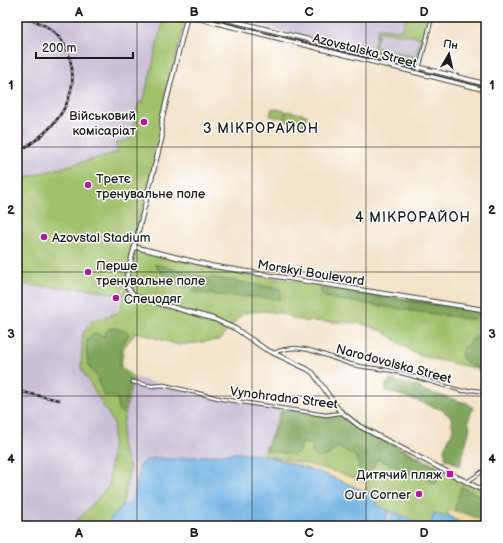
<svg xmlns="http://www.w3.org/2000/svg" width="503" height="543" font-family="'Balsamiq Sans',sans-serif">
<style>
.industrial{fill:#cbbfd5}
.green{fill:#a0c069;stroke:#5e6e42;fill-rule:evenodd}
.forest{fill:#80a65d;stroke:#4e613c}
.sand{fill:#eeda9e;stroke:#857b5d}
.water{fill:#6eb1e3;stroke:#456680}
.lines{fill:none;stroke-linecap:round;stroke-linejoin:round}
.minor-casing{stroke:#3c3a36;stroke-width:4.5}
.tertiary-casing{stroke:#3c3a36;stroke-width:5.5}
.minor{stroke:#fff;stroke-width:2.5}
.tertiary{stroke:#fff;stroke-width:3.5}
.tram{stroke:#1c1c1c;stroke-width:1}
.rail-casing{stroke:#1c1c1c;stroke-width:2.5}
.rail{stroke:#fff;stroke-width:1;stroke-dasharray:3;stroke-linecap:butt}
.grid{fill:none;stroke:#1c1c1c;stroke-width:1;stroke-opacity:0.55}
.poi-dot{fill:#b5179e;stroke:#fff;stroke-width:1.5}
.labels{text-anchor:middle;stroke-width:3;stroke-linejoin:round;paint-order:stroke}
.street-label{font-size:13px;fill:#1c1c1c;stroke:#fff}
.poi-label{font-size:13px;fill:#1c1c1c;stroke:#fff;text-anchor:start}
.neighbourhood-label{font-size:14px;letter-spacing:1px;fill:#1c1c1c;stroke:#fff}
.neatline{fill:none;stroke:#1c1c1c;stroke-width:1.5}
.grid-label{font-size:13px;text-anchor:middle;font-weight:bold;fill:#1c1c1c}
</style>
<rect width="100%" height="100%" fill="#fff"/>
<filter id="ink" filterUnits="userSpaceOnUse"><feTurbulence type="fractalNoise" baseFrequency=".025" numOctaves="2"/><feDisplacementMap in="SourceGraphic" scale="8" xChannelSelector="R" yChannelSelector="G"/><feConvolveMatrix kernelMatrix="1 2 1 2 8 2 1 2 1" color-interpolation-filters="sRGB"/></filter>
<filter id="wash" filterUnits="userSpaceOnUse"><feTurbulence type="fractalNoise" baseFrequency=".012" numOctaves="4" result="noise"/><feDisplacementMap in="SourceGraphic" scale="16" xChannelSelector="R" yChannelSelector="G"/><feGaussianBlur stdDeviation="0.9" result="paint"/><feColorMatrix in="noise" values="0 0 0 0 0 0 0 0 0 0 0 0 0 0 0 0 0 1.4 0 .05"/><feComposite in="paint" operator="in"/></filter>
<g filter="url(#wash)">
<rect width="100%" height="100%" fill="#f3e3c9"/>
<g class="industrial">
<path d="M17 17H164L143 103H139L130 139 118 152 17 180Z"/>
<path d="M226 17H251L261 20 262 17H406L402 30 378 28 372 53Z"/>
<path d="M379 32 403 34 421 38 416 57 375 47Z"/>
<path d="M17 285 94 289 121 296 117 313 94 320 81 368 114 424 109 486 72 526H17Z"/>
<path d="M133 377 222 399 282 408 263 455 235 453 171 459 157 458 141 463 139 469 136 489 133 498 129 505H122L130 469 121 444 123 426Z"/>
</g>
<g class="green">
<path d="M164 17H186L161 119 160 138 121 296 94 289 17 285V180L118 152 115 143 130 139 139 102 143 103Z"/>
<path d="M406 17H430L418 65 372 53 378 28 402 30ZM379 32 403 34 421 38 416 57 375 47Z"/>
<path d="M272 108 286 111 284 118 270 116Z"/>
<path d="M287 111 307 115 305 125 285 121Z"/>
<path d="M136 249 212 268 481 310 477 328 484 329 486 332V371L421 356 412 352 383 331 359 323 305 321 295 319 280 313 263 311 243 313 219 340 178 345 137 332 124 347 121 367 133 377 123 426 121 444 130 469 122 505 105 526H72L109 486 114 424 81 368 83 333 94 320 118 313 120 309ZM321 288 440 305 474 319 340 300 320 292Z"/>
<path d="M282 408 326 415 341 413 359 426 486 492V523L467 514 449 510 446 518 426 526 376 505 379 497 365 491 368 483C333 470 299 462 263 455Z"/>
</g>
<g class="forest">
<path d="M154 264 205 277 190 288 172 285Z"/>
<path d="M210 277 281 289 280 299 218 295 190 292Z"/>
<path d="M321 288 474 311 478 313 477 316 474 319H468L340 300 323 296 320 292Z"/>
<path d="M114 328 128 332V336L122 345 119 368 130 379 123 414 118 410 117 397 104 396 98 379 88 365 86 346 88 339 93 333 104 336 108 329Z"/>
<path d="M479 336 485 339 486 341V364L482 368C468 367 453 357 468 344 471 340 474 337 479 336Z"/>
<path d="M390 380 418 386 424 391 467 403 473 408 468 421 470 428 460 466 446 459 444 449 453 430 451 417 442 410 413 399 386 391 385 386Z"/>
<path d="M283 410 331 417 336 415 343 417 367 432 442 470 436 484 377 459 369 477 363 476 359 468 358 461 353 454 337 447 327 456 318 458 312 452 313 445 303 443 298 452 294 455 267 450Z"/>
<path d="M461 486 486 499V521L480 526 454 513Z"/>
</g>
<g class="sand">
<path d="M263 455C299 462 334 470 368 483L365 491 322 473Z"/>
<path d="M449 510 467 514 486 523V526H465L447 514Z"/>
</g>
<g class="water">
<path d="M235 453 263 455 322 473 379 497 376 505 390 511 384 526H105L122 505H130L136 489 139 469 141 463 147 460 157 458 171 459Z"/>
<path d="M393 512 424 525 400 526 398 525 401 518 397 526H387Z"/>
<path d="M434 513 446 518 447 514 465 526H428L430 525Z"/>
</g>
</g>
<g filter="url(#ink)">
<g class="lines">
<defs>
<g id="minor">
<path d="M418 73 432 17"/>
<path d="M274 353C302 340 325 357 350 364 364 368 379 368 393 371 416 376 439 385 463 391L473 390 486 392"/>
<path d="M133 382 152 386 164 385 222 399 326 415 341 413"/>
<path d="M467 482 486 469"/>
</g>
<g id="tertiary">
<path d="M187 17 162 119V137L125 284 133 294 137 297 214 319 236 329 265 349 307 369 313 373 339 410 359 426 486 492"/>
<path d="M193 17 486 90"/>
<path d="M218 17 486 84"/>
<path d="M135 247 212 266 486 310"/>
</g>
</defs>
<use href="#minor" class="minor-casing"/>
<use href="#tertiary" class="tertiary-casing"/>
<use href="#minor" class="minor"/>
<use href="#tertiary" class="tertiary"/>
<path class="tram" d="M202 17 486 88"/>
<defs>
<g id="rail">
<path d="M17 152C54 132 84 97 68 53 61 33 43 22 23 17"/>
<path d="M17 391 59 400"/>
</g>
</defs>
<use href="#rail" class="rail-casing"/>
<use href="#rail" class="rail"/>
</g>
</g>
<path class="grid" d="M137 17V526M252 17V526M366 17V526M17 147H486M17 272H486M17 396H486"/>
<g class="poi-dot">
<circle cx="144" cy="122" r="4"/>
<circle cx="88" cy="185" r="4"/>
<circle cx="44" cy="237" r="4"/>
<circle cx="88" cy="272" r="4"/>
<circle cx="116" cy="298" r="4"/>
<rect x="446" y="470" width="8" height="8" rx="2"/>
<circle cx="419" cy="494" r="4"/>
</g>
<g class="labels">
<g class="street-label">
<text transform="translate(365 50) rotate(14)" y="5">Azovstalska Street</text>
<text transform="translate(311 272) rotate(9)" y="5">Morskyi Boulevard</text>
<text transform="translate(394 363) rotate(15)" y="5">Narodovolska Street</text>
<text transform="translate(284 397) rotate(7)" y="5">Vynohradna Street</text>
</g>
<g class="poi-label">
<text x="136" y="120" text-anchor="end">Військовий<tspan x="136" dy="15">комісаріат</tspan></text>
<text x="96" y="183">Третє<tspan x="96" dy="15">тренувальне поле</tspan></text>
<text x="52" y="242">Azovstal Stadium</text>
<text x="96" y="270">Перше<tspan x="96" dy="15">тренувальне поле</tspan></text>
<text x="124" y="303">Спецодяг</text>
<text x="442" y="479" text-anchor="end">Дитячий пляж</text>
<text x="411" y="499" text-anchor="end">Our Corner</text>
</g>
<g class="neighbourhood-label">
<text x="261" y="133">3 МІКРОРАЙОН</text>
<text x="413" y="222">4 МІКРОРАЙОН</text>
</g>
</g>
<rect width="503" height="543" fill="none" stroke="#fff" stroke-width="44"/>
<g transform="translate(449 54) rotate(9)" stroke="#ffffff" stroke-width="3" paint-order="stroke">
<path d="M0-3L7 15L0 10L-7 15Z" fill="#1c1c1c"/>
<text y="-6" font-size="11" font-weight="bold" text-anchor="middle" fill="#1c1c1c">Пн</text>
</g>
<path d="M36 52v6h97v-6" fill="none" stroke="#1c1c1c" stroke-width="2"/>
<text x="42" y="52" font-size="12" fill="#1c1c1c" stroke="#ffffff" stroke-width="3" paint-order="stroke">200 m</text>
<rect x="22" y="22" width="459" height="499" class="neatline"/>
<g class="grid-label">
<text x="79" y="16">A</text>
<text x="194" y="16">B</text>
<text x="309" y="16">C</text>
<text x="424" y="16">D</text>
<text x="11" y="89">1</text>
<text x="492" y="89">1</text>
<text x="11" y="214">2</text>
<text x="492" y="214">2</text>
<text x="11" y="338">3</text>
<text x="492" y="338">3</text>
<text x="11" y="463">4</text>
<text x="492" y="463">4</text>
<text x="79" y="537">A</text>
<text x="194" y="537">B</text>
<text x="309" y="537">C</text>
<text x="424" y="537">D</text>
</g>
</svg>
